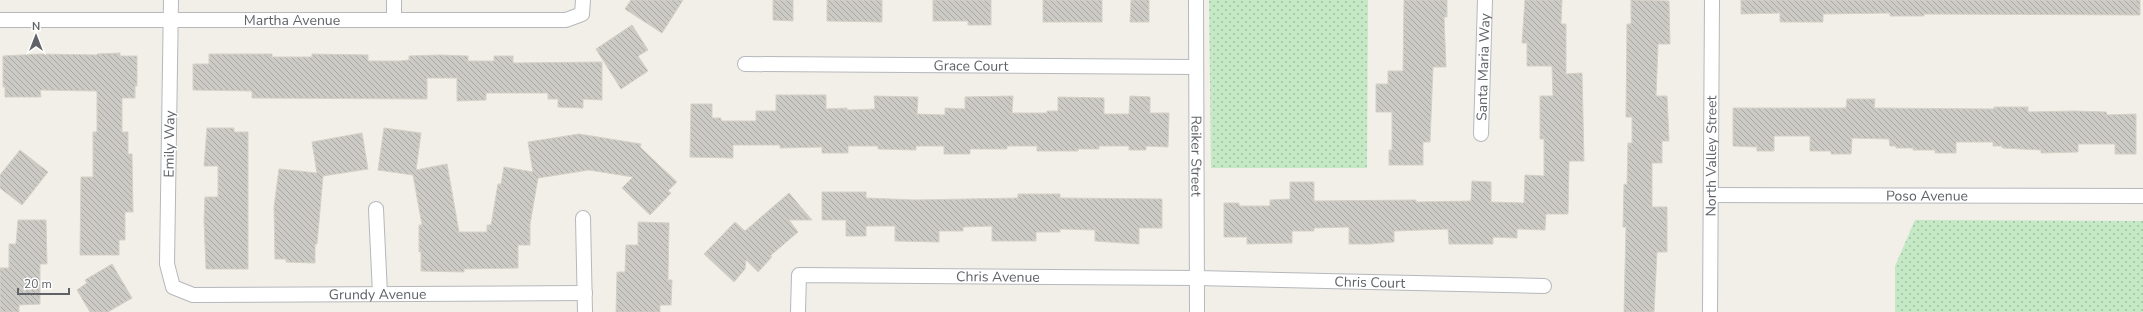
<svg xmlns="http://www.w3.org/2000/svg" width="2143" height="312" font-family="'Nunito Sans',sans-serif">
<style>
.grass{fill:url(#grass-dots)}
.building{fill:url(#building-back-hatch);stroke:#d6d1c6}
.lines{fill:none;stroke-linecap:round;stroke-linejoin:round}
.street-casing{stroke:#b5b8bc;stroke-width:16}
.street{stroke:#fff;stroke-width:14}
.labels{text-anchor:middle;stroke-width:3;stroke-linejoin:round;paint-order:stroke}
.street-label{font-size:14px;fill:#5f6368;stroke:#fff}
</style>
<defs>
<pattern id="grass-dots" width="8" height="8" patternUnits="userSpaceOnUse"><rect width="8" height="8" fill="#c5e8c5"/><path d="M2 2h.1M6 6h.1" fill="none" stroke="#a3c0a4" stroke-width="1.8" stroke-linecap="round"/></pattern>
<pattern id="building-back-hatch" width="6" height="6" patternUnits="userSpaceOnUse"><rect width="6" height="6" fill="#cccac5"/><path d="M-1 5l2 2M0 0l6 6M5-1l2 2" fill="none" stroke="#a9a8a4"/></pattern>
</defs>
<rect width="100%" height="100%" fill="#f1efe8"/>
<g class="grass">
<path d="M1209 0H1368L1367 168H1211Z"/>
<path d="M1915 220 2143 221V312H1895V266Z"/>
</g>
<g class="building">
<path d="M631 0H683L662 33 625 9Z"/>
<path d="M773 0H793V21L773 20Z"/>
<path d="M827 0H882V22L827 21Z"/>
<path d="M933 0H991V25H968V21H933Z"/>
<rect x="1043" y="0" width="59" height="22"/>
<path d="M1131 0H1149V22H1130Z"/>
<path d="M1404 0H1447V17H1444L1446 67H1433L1430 142H1423V165H1389V150H1392V112H1376V84H1388V71H1403Z"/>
<path d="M1525 0H1562L1561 24H1566V74L1582 73 1584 161H1569L1568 214H1546L1545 230 1517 229V238L1493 237V244H1449L1448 229 1394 231V242L1370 244H1349V227L1314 228V231H1292V243L1247 244V237H1224V203H1239V206H1270V200L1290 199V182H1314V201L1416 200V202L1471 201 1472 181 1491 182V202L1524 203 1525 175 1544 176V139H1540V96H1553L1552 66H1527V43H1522Z"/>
<path d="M1631 0 1669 1 1670 44H1658L1656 96H1667L1669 141H1662V163H1652V207H1667V252H1657L1654 312H1624L1626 227H1623L1624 184 1627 185 1628 143H1632V117H1626L1627 24H1631Z"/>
<path d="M1741 0H2140V15L1924 14V16H1890V13L1823 14V22H1780V13L1741 14Z"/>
<path d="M632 25 648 50 638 56 648 71 621 89 596 49Z"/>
<path d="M120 53V56H137V86H135V98H122V132H128V154H132L133 212H125V240H119V255H80L81 177H93V132H97V91L40 90 41 97H5V87H3V56L40 54 97 55V54Z"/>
<path d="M209 54H272V57H312V54L368 55V61H400L409 60V56L440 55 468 56V61H494V56H513V63L602 62V100L583 99V108L558 107V99H548V93H486V100L457 101V78H427V99L252 98V91L193 90V64H209Z"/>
<path d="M776 95H826V109L847 108V110L875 109 874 96 918 97 917 114 945 115V108L965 109V97L1013 96 1012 113H1047V111H1058V97L1104 98V114H1129L1130 96 1150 97V113H1169L1168 147 1146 146V150H1129V146H1099V149H1078V151H1037V146H1007V149H970V154H944V146H916V150L878 149V146H848V153H822V147L780 148V145H733V158L690 157 691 104H712V118H721V121H756V111H776Z"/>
<path d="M1847 99H1875L1874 108 1994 109V107H2028V112L2075 111 2106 112 2107 115 2136 114V154H2115V144H2078V152L2041 153V150L2002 148V146H1993V142H1956V153H1935V150H1913V148H1896V146H1890L1889 139 1852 138 1851 154H1831V151H1810V136H1774V151H1757V147L1733 146V108H1846Z"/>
<path d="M207 128H234V132H248V269H206L204 220 205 197H218V166H204Z"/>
<path d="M384 128 421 133 416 170 447 164 459 232H487V225H491L498 184H501L504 167 533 172 528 142 579 134 641 144 640 147 677 182 668 191 671 193 650 215 622 188 633 177 589 170 538 178 530 224V245H518V268L464 269V272L421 271V252H419V225H422L413 175 378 170Z"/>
<path d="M362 133 368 169 323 176 317 244H315V263L286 262V259H275L274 207 279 169 317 173 312 142Z"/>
<path d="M20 150 48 172 22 205 0 188V175Z"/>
<path d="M822 192H866V198L915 200 1018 198V194H1060V198L1162 199V228H1139V244L1095 241V230L1060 229V232H1036V241H992V226L963 227V231H939V242L895 241V226H866V236H846V220H822Z"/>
<path d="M789 193 812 220H789L798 232 770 256 772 257 758 272 746 260 745 269 734 282 704 254 735 222 745 231Z"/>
<path d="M18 220H46L47 264H40V304L19 305V312H0V268H9V244H16Z"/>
<path d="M638 222 669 223 668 280H672L671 305H660V312H616L617 272H625L626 245H638Z"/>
<path d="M112 264 132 298 108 312H90L77 290 87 283 85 280Z"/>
</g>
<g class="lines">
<defs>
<g id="street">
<path id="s1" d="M171 0 167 264 173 287 193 295 585 293"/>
<path d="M394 0V20"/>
<path id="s2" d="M1196 0 1197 312"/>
<path id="s3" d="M0 20H566L582 14 583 0"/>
<path id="s4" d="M745 64 1196 67"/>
<path id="s5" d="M1481 134 1485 0"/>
<path id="s6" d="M1711 195 2143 196"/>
<path d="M376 209 380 294"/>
<path d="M583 218 585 312"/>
<path id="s7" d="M798 312 799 275 1197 278 1544 286"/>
<path id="s8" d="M1710 312 1712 0"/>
</g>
</defs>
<use href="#street" class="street-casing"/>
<use href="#street" class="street"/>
</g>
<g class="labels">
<g class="street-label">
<text dy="5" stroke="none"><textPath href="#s3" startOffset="292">Martha Avenue</textPath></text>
<text dy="5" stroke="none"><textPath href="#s4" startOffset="226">Grace Court</textPath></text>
<text dy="5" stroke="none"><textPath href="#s5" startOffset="67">Santa Maria Way</textPath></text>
<text transform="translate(169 144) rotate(-89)" y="5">Emily Way</text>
<text dy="5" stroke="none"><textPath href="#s2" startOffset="156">Reiker Street</textPath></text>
<text dy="5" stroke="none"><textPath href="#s8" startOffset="156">North Valley Street</textPath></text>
<text dy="5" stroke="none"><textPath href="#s6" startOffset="216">Poso Avenue</textPath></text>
<text dy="5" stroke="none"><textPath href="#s7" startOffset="236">Chris Avenue</textPath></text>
<text dy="5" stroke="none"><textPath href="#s7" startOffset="608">Chris Court</textPath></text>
<text dy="5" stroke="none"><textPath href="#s1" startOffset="494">Grundy Avenue</textPath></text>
</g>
</g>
<g transform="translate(36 36)" stroke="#ffffff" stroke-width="3" paint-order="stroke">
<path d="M0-3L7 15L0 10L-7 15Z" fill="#5f6368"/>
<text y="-6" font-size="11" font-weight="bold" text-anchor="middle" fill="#5f6368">N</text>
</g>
<path d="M18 288v6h51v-6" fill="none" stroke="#5f6368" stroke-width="2"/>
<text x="24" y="288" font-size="12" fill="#5f6368" stroke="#ffffff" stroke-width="3" paint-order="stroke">20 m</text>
</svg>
